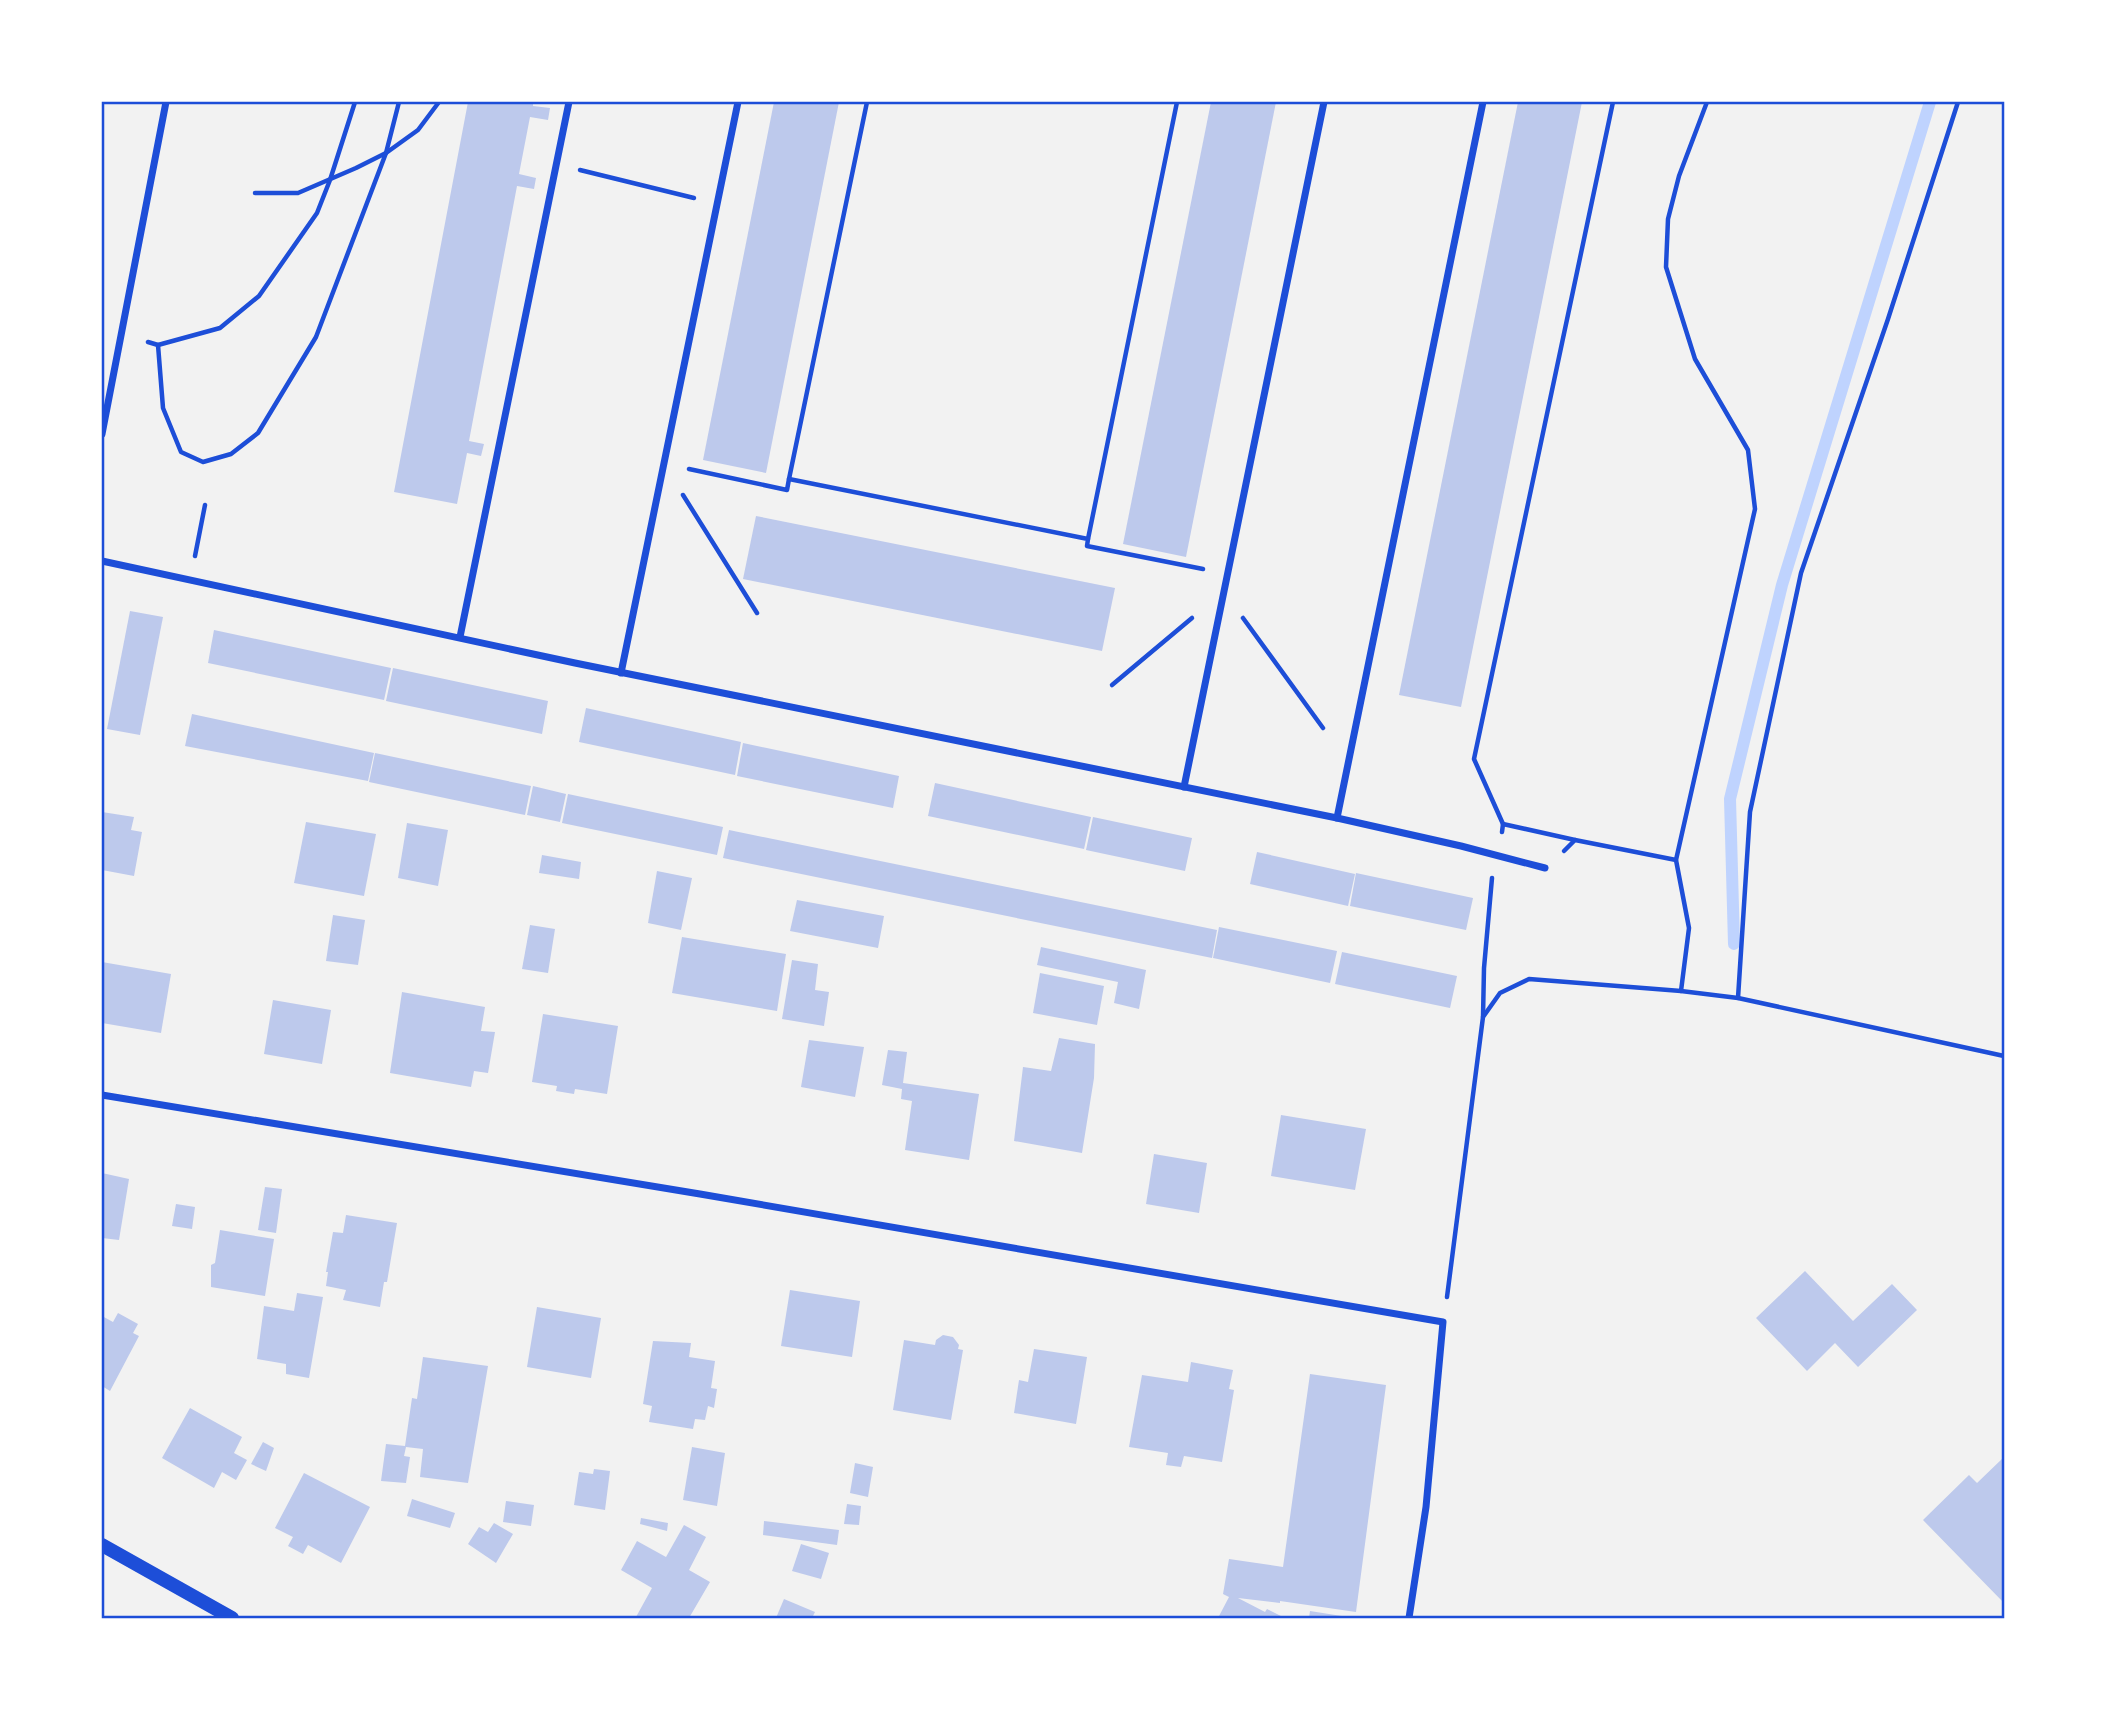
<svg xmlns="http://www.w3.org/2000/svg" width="2106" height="1720" font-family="'Roboto Condensed',sans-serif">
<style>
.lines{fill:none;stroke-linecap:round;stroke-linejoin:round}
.stream{stroke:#bfd3fe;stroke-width:12}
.building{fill:#bdc9ec}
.path{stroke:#1d4ed8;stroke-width:4.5}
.minor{stroke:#1d4ed8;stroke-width:7}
.secondary{stroke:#1d4ed8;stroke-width:14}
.neatline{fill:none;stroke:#1d4ed8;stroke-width:2.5}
</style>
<rect width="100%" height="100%" fill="#f2f2f2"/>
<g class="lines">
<path class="stream" d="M1734 944 1730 799 1782 585 1930 102"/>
</g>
<g class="building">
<path d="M468 102H533V106L550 108 548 120 530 117 519 174 536 178 534 189 517 186 469 441 484 444 481 456 467 453 457 504 394 492Z"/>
<path d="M774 102H839L766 473 703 460Z"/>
<path d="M1211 102H1276L1186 557 1123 544Z"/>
<path d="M1518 102H1582L1461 707 1399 695Z"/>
<path d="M756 516 1115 588 1102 651 743 579Z"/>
<path d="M130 611 163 617 140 735 107 729Z"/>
<path d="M214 630 391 668 384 700 208 663Z"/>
<path d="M393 668 548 701 542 734 386 701Z"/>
<path d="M586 708 741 742 735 775 579 742Z"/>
<path d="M192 714 374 753 368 781 185 746Z"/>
<path d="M743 743 899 776 893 808 737 776Z"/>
<path d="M375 753 531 786 525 815 369 782Z"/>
<path d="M935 783 1091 817 1084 849 928 816Z"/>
<path d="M533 786 566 794 560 822 527 815Z"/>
<path d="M568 794 723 827 717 855 562 823Z"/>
<path d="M102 812 134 817 131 830 142 832 134 876 102 870Z"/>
<path d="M1093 817 1192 838 1185 871 1086 850Z"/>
<path d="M306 822 376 834 364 896 294 883Z"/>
<path d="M407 823 448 830 438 886 398 878Z"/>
<path d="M729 830 1217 930 1212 958 723 858Z"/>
<path d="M1257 852 1355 874 1348 906 1250 884Z"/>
<path d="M542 855 581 862 579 879 539 873Z"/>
<path d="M657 871 692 878 681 930 648 923Z"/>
<path d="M1356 873 1473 898 1466 930 1350 906Z"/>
<path d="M797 900 884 916 878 948 790 931Z"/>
<path d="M333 915 365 920 358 965 326 961Z"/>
<path d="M530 925 555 929 548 973 522 969Z"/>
<path d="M1219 927 1337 951 1330 983 1213 958Z"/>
<path d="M682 937 786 954 777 1011 672 993Z"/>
<path d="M1041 947 1146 970 1139 1009 1114 1003 1118 982 1037 965Z"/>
<path d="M1342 952 1457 976 1450 1008 1335 984Z"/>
<path d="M792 960 818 964 815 990 829 992 824 1026 782 1019Z"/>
<path d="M102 962 171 974 161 1033 102 1023Z"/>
<path d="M1040 973 1104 986 1097 1025 1033 1013Z"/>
<path d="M402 992 485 1007 481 1031 495 1032 488 1073 474 1071 471 1087 390 1073Z"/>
<path d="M273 1000 331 1010 322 1064 264 1054Z"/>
<path d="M543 1014 618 1026 607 1094 575 1089 574 1094 556 1091 557 1086 532 1082Z"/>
<path d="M1059 1038 1095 1044 1094 1078 1082 1153 1014 1141 1023 1067 1051 1071Z"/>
<path d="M809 1040 864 1047 855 1097 801 1087Z"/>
<path d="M888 1050 907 1052 903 1083 979 1094 969 1160 905 1150 912 1101 901 1099 902 1089 882 1085Z"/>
<path d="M1281 1115 1366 1129 1355 1190 1271 1176Z"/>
<path d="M1154 1154 1207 1163 1199 1213 1146 1204Z"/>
<path d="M102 1173 129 1179 119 1240 102 1238Z"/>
<path d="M265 1187 282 1189 276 1233 258 1230Z"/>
<path d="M176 1204 195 1207 192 1229 172 1226Z"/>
<path d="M346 1215 397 1223 387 1282H384L380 1307 343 1300 346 1290 326 1286 328 1272H326L333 1232 343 1233Z"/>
<path d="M220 1230 274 1239 265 1296 211 1287V1265L215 1263Z"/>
<path d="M1805 1271 1853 1321 1892 1284 1917 1310 1858 1367 1835 1343 1807 1371 1756 1318Z"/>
<path d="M790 1290 860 1301 852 1357 781 1346Z"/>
<path d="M297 1293 323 1297 309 1378 286 1374V1364L257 1359 264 1306 294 1311Z"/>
<path d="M537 1307 601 1318 591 1378 527 1367Z"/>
<path d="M118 1313 138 1324 133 1333 139 1336 110 1391 102 1386V1316L113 1322Z"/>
<path d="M943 1335 953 1337 959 1345 958 1349 963 1350 951 1420 893 1410 904 1340 935 1345 936 1340Z"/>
<path d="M653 1341 691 1343 689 1357 715 1361 711 1388 717 1389 714 1408 708 1406 705 1420 695 1419 693 1429 649 1422 652 1406 643 1404Z"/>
<path d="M1034 1349 1087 1357 1076 1424 1014 1413 1019 1380 1028 1382Z"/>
<path d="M423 1357 488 1366 468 1483 420 1477 423 1449 406 1447 404 1456 410 1457 406 1483 381 1481 386 1444 405 1446 412 1398 417 1399Z"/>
<path d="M1191 1362 1233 1370 1229 1389 1234 1390 1222 1462 1184 1456 1181 1467 1166 1465 1168 1453 1129 1447 1142 1375 1188 1382Z"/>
<path d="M1310 1374 1386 1385 1356 1612 1280 1601V1603L1238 1598 1265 1612 1267 1609 1285 1618H1218L1229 1597 1223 1594 1229 1559 1283 1567Z"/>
<path d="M190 1408 242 1437 234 1453 247 1460 236 1480 222 1472 214 1488 162 1458Z"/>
<path d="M263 1442 274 1448 266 1471 251 1464Z"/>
<path d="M692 1447 725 1453 717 1506 683 1500Z"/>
<path d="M2003 1458 2004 1460V1603L1923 1520 1969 1475 1977 1483Z"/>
<path d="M855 1463 873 1467 868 1497 850 1493Z"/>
<path d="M594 1469 610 1471 605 1510 574 1505 579 1472 593 1474Z"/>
<path d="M304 1473 370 1507 341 1563 308 1545 303 1554 288 1546 293 1537 275 1528Z"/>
<path d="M412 1499 455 1513 450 1528 407 1516Z"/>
<path d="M506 1501 534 1505 531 1526 503 1522Z"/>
<path d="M847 1504 861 1506 859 1525 844 1524Z"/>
<path d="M641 1518 668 1523 667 1531 640 1524Z"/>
<path d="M764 1521 839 1530 837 1545 763 1535Z"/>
<path d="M494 1523 513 1534 496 1563 468 1544 479 1527 488 1532Z"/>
<path d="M684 1525 706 1537 689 1570 710 1582 689 1618H639L636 1617 652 1588 621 1570 637 1541 666 1557Z"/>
<path d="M801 1544 829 1553 821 1579 792 1571Z"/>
<path d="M784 1599 815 1612 812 1618H776Z"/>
<path d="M1310 1611 1348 1617 1347 1618H1309Z"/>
</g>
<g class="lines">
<g class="path">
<path d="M580 170 694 198"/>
<path d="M255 193H298L356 168 386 153 418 130 439 102"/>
<path d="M148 342 158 345 220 328 259 296 317 213 330 180 355 102"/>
<path d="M158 345 163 408 181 452 203 462 231 454 258 433 316 337 386 153 399 102"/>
<path d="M689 469 787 490 789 479 1088 539 1087 546 1203 569"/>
<path d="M789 479 867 102"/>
<path d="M683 495 757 613"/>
<path d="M1088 539 1177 102"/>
<path d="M195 556 205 505"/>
<path d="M1243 618 1323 728"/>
<path d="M1112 685 1192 618"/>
<path d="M1503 824 1575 840"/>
<path d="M1502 832 1503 824 1474 759 1613 102"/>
<path d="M1564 851 1575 840 1676 860"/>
<path d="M1681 991 1689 928 1676 860 1755 509 1748 450 1695 359 1666 267 1668 219 1679 176 1707 102"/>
<path d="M1738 998 1750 812 1801 573 1888 319 1958 102"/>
<path d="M1483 1017 1484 968 1492 878"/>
<path d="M1447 1297 1483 1017 1500 993 1529 979 1681 991 1738 998 2004 1056"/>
</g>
<g class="minor">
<path d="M102 434 166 102"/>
<path d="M102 561 575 663 1337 818 1461 846 1545 868"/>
<path d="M460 637 569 102"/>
<path d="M621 673 738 102"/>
<path d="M1184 787 1324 102"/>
<path d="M1337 818 1483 102"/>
<path d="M102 1095 700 1194 1443 1322 1426 1507 1409 1618"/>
</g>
<path class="secondary" d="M102 1545 232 1618"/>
</g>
<rect width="2106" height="1720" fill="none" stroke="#ffffff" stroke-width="206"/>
<rect x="103" y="103" width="1900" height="1514" class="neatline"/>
</svg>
